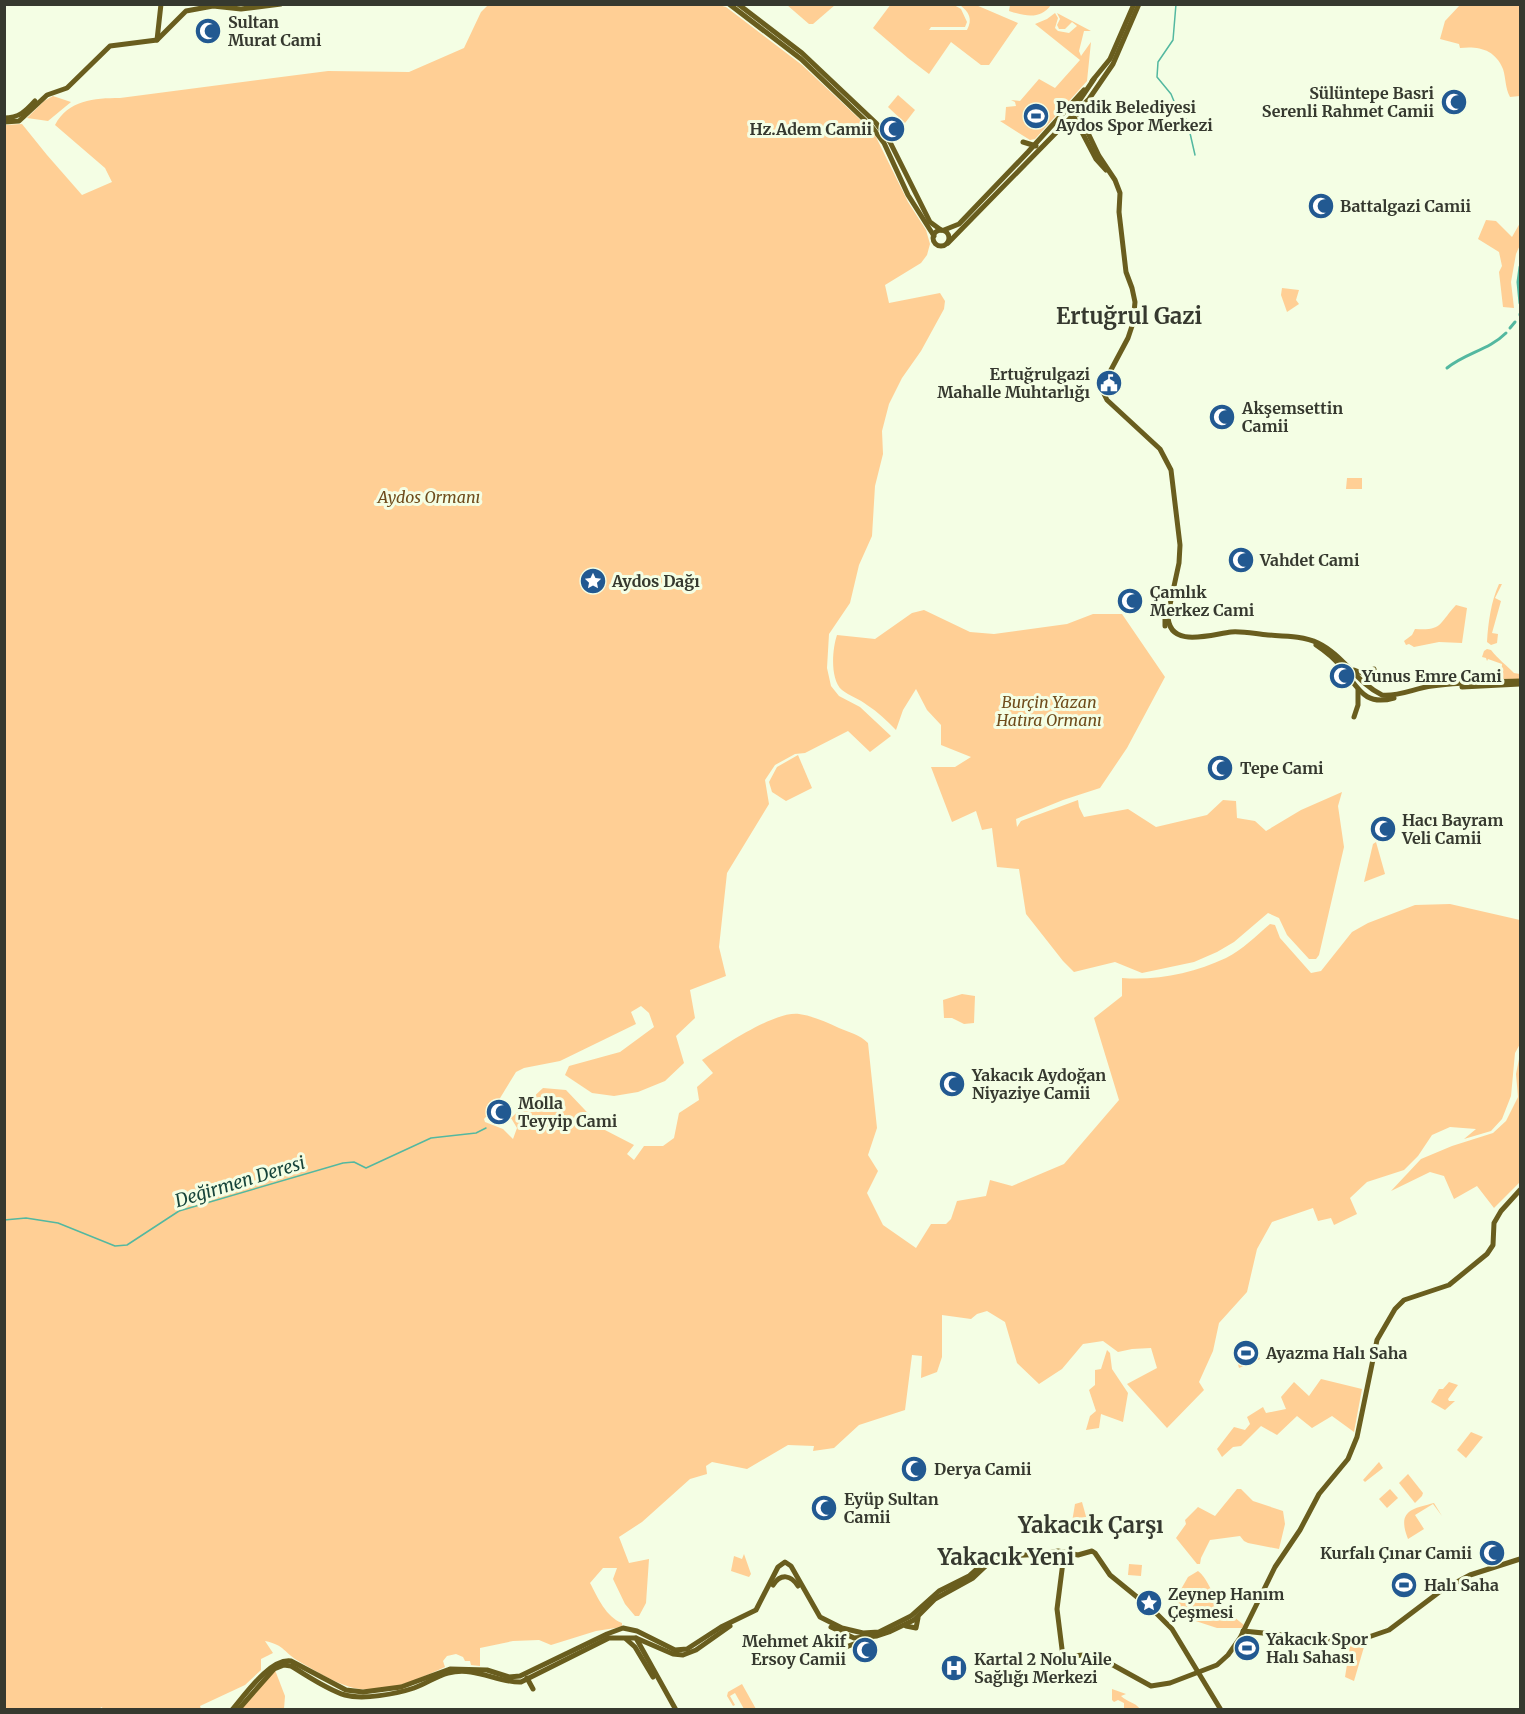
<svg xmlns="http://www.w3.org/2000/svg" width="1525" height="1714" font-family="Merriweather,serif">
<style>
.green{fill:#ffcf95}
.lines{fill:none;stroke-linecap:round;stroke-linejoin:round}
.stream{stroke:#53b8a0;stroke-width:1.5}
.canal{stroke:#53b8a0;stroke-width:3}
.major{stroke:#695d1e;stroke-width:5}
.labels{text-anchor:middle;stroke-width:6;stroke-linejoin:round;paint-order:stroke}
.poi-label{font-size:16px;font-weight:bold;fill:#36392f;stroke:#f4fee4;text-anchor:start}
.park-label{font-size:16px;font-style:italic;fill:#6f4c1b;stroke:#f4fee4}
.water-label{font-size:18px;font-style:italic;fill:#17443a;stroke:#f4fee4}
.district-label{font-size:22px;font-weight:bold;fill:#36392f;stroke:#f4fee4}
</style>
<rect width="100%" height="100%" fill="#f4fee4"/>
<g class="green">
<path d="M891 4 954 5 961 9 967 22 965 27H931L929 30H967C973 19 969 12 960 5H976L1018 23 989 65H981L951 42 929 74 908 58 873 28Z"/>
<path d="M488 5H719L726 7 802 65 870 129 876 137 908 202 926 230 930 244 927 255 921 263 885 285 889 303 940 293 945 301 944 309 921 351 902 378 889 404 882 431 883 454 875 486 872 536 859 565 850 603 829 634 827 668 831 686 839 696 860 707 891 736 870 752 848 731 805 753 795 754 775 765 765 780 769 804 727 873 719 947 726 976 690 990 695 1018 676 1036 684 1063 665 1081 638 1092 614 1096 592 1093 565 1075 569 1066 620 1052 654 1027 649 1013 641 1006 631 1012 636 1024 560 1061 524 1068 516 1072 494 1108 484 1119 485 1122 503 1129 513 1139 517 1128 511 1118 543 1088 566 1090 603 1129 634 1145 627 1154 634 1160 644 1146H663L674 1138 679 1113 699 1100 697 1087 713 1073 702 1060C723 1046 774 1011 799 1014 813 1016 826 1022 839 1028 849 1032 860 1035 868 1043L877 1128 868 1155 878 1171 867 1193 883 1225 916 1248 931 1224H946L951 1219 957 1201 986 1196 990 1180 1012 1186 1064 1164 1119 1100 1094 1018 1122 996V978C1156 981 1194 973 1226 958 1242 950 1256 936 1270 924L1275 925 1280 938 1311 973 1321 971 1352 932 1368 923 1415 905 1450 904 1520 920V1044L1515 1053 1511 1096 1502 1119 1491 1131 1464 1139 1476 1129 1450 1127 1432 1135 1418 1156 1404 1170 1367 1182 1350 1198 1357 1214 1334 1225 1331 1218 1318 1221 1313 1208 1272 1222 1257 1249 1247 1292 1219 1323 1213 1351 1199 1382 1204 1390 1167 1428 1127 1384 1157 1368 1151 1348 1132 1349 1118 1352 1103 1341 1083 1344 1062 1369 1039 1384 1017 1363 1005 1322 987 1311 977 1314 971 1319 942 1315V1357L937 1372 921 1378 922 1356 912 1355 905 1410 859 1425 834 1448 813 1451 814 1446 788 1445 747 1469 712 1462 706 1466 707 1474 690 1479 642 1522 619 1537 629 1563 649 1559 646 1603 639 1616H635L625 1604 613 1579 617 1568H603L590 1583C598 1598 606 1617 622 1623V1627L596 1631 551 1645 539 1640 513 1641 480 1648V1666L471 1665 470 1661H465L463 1657 456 1654 447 1656 443 1661 445 1667C416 1680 383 1696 350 1687 333 1682 316 1671 300 1662 284 1653 285 1645 265 1641L273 1653 261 1659V1670L245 1685 200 1706 201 1709 103 1710 102 1707 96 1710H5V125L22 124 47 155 82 195 112 182 105 168 55 125C68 100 94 98 120 98L328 71 409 72 464 48 481 12Z"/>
<path d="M787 5H835L813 24H809Z"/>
<path d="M1010 5V4L1051 5C1040 20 1025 16 1009 11Z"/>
<path d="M1460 5H1520V96L1510 97C1505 88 1506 78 1503 69 1495 49 1478 46 1460 48L1459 44 1440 39 1445 21Z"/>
<path d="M1055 13 1058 18 1055 28 1058 31 1069 33 1077 26 1072 22 1065 29H1059L1057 25 1060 19 1057 13 1091 31H1084L1079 51 1081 56 1091 42 1087 81 1035 139 1030 140 1000 121 1005 120 1006 107 1016 106 1015 102 1011 100 1020 101 1039 79 1055 88 1080 60 1035 24 1047 19Z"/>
<path d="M898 95 915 110 905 123 888 107Z"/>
<path d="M53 96 71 102 48 121 27 118 44 101Z"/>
<path d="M1486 220 1496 221 1512 237 1520 223V245L1516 254 1511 282 1514 308 1503 307 1499 272 1502 266 1499 252 1478 239Z"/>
<path d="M1282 288 1299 290 1296 300 1299 304 1287 312 1281 295Z"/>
<path d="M1347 478H1362V489H1346Z"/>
<path d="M1499 584H1502L1495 598 1501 601 1492 633 1498 634 1497 643 1491 645 1487 642C1488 624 1491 601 1499 584Z"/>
<path d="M1456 605 1467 608 1462 643 1439 642 1414 647 1409 644 1406 645 1404 641 1412 635 1415 629C1443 631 1439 623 1456 605Z"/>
<path d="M924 610 970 632 994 634 1067 624 1093 614H1122L1165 677 1127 748 1100 788 1063 800 1016 819 1017 827 1021 821 1078 800 1079 807 1084 817 1128 809 1156 827 1207 815 1223 800 1236 801 1237 818 1255 821 1266 831 1301 810 1342 792 1338 806 1344 847 1319 955 1316 959H1309L1287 935 1279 918 1268 913 1234 942 1217 952 1194 962 1142 973 1115 962 1074 972 1063 961 1026 914 1019 869 997 867 992 828 982 830 976 811 952 822 931 767H955L971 757 941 745V725L927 710 916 689 903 710 896 730C887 721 878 712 867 705 860 699 849 696 842 690 830 679 832 650 837 635L875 639 912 613Z"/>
<path d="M1487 649 1491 650C1498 659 1506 665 1514 673L1520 674V679H1491L1490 668 1491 677H1501L1502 664 1488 659 1487 661 1486 658 1482 657 1484 651Z"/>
<path d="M798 755 812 788 786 801 772 792 769 782 777 767Z"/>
<path d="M1376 842 1385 874 1364 882 1373 844Z"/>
<path d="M962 994 975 996 974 1023 964 1024 952 1018H944L943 1000Z"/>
<path d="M1520 1054V1182L1494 1208 1477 1186 1454 1199 1444 1176 1430 1172 1391 1191 1421 1159 1452 1146 1493 1133 1506 1121 1518 1097 1516 1074Z"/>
<path d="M1252 1342 1260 1359 1239 1368 1234 1350Z"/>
<path d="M1107 1350 1110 1353 1112 1369 1128 1393 1123 1422 1101 1414 1099 1428 1086 1430 1090 1416 1096 1411 1089 1390 1095 1385V1370L1101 1369Z"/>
<path d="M1321 1379 1362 1389 1354 1432 1332 1416 1312 1428 1297 1416 1277 1435 1261 1426 1241 1446 1233 1447 1222 1457 1217 1449 1234 1427 1245 1430 1250 1424 1247 1417 1263 1407 1266 1413 1286 1409 1281 1397 1294 1382 1309 1396Z"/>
<path d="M1449 1382 1458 1385 1448 1399 1449 1401H1455L1445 1410 1431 1402 1439 1389H1443Z"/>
<path d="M1471 1432 1483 1437 1466 1458 1457 1450Z"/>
<path d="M1379 1462 1383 1468 1365 1482 1363 1480Z"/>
<path d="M1408 1474 1423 1493 1422 1496 1415 1503 1399 1483Z"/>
<path d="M1237 1489H1241L1253 1501 1283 1511 1285 1524 1279 1549 1248 1543 1244 1541 1240 1536 1210 1540 1201 1558 1200 1564H1197L1176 1538 1186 1524 1185 1520 1198 1507 1215 1516Z"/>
<path d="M1390 1489 1398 1498 1387 1508 1379 1499Z"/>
<path d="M1082 1502 1087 1520 1074 1528 1072 1522 1075 1504Z"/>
<path d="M1433 1504 1415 1515 1424 1529 1408 1539C1397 1511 1411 1509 1434 1503L1442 1516Z"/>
<path d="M744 1554 751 1574 749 1577 731 1571 734 1556 742 1559Z"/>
<path d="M1129 1564 1142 1565 1141 1576 1128 1575Z"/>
<path d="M1198 1571C1207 1578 1210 1590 1217 1599 1224 1609 1234 1617 1244 1625L1242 1628H1217L1168 1612 1188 1577Z"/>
<path d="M1350 1646 1364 1647 1354 1681 1345 1677Z"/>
<path d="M275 1670 285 1696 284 1709 240 1710Z"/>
<path d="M742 1684 756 1709H744L735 1693 730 1696 735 1705 733 1706 727 1696 728 1692Z"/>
<path d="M1112 1689 1126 1694 1121 1696C1127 1702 1135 1702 1140 1709H1124V1703L1118 1700 1114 1702 1112 1700Z"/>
</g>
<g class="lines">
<g class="stream">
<path d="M1176 4 1173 40 1158 62 1157 77 1171 94 1178 111 1181 114"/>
<path d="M1184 117 1187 120 1195 155"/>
<path d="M4 1220 26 1218 58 1223 115 1246 127 1245 179 1211 343 1163 354 1162 366 1168 431 1138 476 1133 486 1128"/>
</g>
<g class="canal">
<path d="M1520 267 1518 282 1520 303"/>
<path d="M1520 315V314"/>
<path d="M1510 328 1515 322"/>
<path d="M1447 368C1465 353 1489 350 1506 333"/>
</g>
<g class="major">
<path d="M729 4 801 59 872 127 884 143 908 195 934 236"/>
<path d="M738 4 802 53 876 123 890 142 930 222 941 230"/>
<path d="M157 40 161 4"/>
<path d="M1094 79 1075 107 1073 115 1096 159 1106 170"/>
<path d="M1092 81 1110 59 1134 4"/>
<path d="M1065 111 1072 108 1078 112 1099 156 1115 180 1120 193 1119 212 1126 272 1132 288 1135 302 1133 323 1128 338 1104 383V394L1107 400 1160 449 1171 470 1180 545 1179 563 1168 614C1167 650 1212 634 1231 632 1243 631 1256 634 1268 635 1284 636 1304 636 1318 643 1343 655 1357 683 1382 695 1398 697 1415 688 1432 686 1461 682 1491 682 1520 681"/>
<path d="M4 118C19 118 26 111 35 101"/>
<path d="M4 122 19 121 47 95 67 88 110 46 157 40 186 11 213 6 241 9 281 4"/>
<path d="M1063 129 1072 126 1082 130"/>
<path d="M1023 142 1036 146"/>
<circle cx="941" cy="238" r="8"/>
<path d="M944 230 959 224 1028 152 1084 90"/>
<path d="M948 243 1089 99 1113 64 1139 4"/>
<path d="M1165 626V612"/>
<path d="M1316 645C1325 651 1334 658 1341 667 1358 686 1363 707 1394 698"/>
<path d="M1354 670 1364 674 1374 669"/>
<path d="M1462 687 1520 684"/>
<path d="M1354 717 1358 705V690"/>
<path d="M1046 1557 1057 1556 1063 1562"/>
<path d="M1063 1562 1057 1609 1063 1657 1093 1654 1151 1686 1170 1683 1217 1665 1228 1655 1240 1638 1275 1567 1300 1530 1319 1494 1348 1459 1357 1437 1377 1340 1395 1309 1404 1300 1449 1285 1487 1254 1493 1245 1494 1223 1501 1211 1520 1190"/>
<path d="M773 1585C781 1573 791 1575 798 1586"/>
<path d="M906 1626 916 1628 918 1618"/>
<path d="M831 1627 854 1638 877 1636 889 1632 914 1620 935 1599 973 1578 991 1561 1001 1559"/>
<path d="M1243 1631 1354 1642 1389 1630 1442 1590 1470 1575 1520 1559"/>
<path d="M636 1638 676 1710"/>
<path d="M626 1639 635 1647 653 1677"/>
<path d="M846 1647 867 1639"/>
<path d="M527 1678 533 1689"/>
<path d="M232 1710C245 1695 270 1658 291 1661L346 1690 363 1692 401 1687 450 1669 487 1670 509 1677 520 1676 607 1634 623 1628 637 1631 675 1650 687 1649 721 1627 756 1610 778 1567 785 1562 791 1566 820 1617 842 1628 863 1633 879 1632 911 1616 939 1591 969 1576 990 1557 1044 1554 1058 1551 1078 1555 1092 1551 1095 1553 1110 1575 1153 1610 1172 1629 1221 1710"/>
<path d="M238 1710 274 1669 284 1665 291 1666C308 1676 326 1689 345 1695 363 1700 396 1694 414 1688 426 1684 436 1676 448 1673 476 1666 497 1683 521 1682L609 1638H636L673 1654 683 1655 696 1650 730 1626"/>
</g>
</g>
<defs>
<symbol id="mosque-disc" viewBox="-11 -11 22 22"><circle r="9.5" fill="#225991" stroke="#f4fee4"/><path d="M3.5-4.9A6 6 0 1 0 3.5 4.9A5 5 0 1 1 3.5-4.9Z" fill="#fff"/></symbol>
<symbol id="stadium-disc" viewBox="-11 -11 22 22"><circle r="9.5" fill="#225991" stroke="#f4fee4"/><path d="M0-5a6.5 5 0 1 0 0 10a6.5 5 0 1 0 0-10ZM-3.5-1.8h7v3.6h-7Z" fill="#fff"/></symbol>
<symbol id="civic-disc" viewBox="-11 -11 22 22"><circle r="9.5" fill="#225991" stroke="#f4fee4"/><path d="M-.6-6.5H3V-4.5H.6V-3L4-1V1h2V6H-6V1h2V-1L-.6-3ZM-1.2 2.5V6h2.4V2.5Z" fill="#fff"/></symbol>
<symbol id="sight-disc" viewBox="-11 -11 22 22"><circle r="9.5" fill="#225991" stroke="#f4fee4"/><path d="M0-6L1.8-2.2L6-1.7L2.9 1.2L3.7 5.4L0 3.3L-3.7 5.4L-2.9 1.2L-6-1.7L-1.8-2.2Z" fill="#fff"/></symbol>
<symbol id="hospital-disc" viewBox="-11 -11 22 22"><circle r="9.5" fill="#225991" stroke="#f4fee4"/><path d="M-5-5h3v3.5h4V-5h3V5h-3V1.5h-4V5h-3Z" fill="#fff"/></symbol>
</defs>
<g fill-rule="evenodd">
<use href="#mosque-disc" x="193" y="16" width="30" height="30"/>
<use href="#mosque-disc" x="1439" y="87" width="30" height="30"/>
<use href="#stadium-disc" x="1021" y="101" width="30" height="30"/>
<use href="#mosque-disc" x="877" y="114" width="30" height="30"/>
<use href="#mosque-disc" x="1306" y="191" width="30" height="30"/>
<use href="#civic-disc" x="1094" y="368" width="30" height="30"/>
<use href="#mosque-disc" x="1207" y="402" width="30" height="30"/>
<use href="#mosque-disc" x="1226" y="545" width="30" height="30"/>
<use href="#sight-disc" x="578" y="566" width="30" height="30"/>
<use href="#mosque-disc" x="1115" y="586" width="30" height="30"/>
<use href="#mosque-disc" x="1327" y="661" width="30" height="30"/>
<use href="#mosque-disc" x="1205" y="753" width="30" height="30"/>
<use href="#mosque-disc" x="1368" y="814" width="30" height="30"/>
<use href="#mosque-disc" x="937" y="1069" width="30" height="30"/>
<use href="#mosque-disc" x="484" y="1097" width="30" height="30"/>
<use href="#stadium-disc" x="1231" y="1338" width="30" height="30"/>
<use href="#mosque-disc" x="899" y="1454" width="30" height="30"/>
<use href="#mosque-disc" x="809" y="1493" width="30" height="30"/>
<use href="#mosque-disc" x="1477" y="1538" width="30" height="30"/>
<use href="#stadium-disc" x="1389" y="1570" width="30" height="30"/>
<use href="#sight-disc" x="1134" y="1588" width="30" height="30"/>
<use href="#stadium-disc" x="1232" y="1633" width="30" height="30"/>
<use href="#mosque-disc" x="850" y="1635" width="30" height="30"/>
<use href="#hospital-disc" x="939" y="1653" width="30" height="30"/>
</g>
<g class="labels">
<g class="poi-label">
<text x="228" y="28">Sultan<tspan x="228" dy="18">Murat Cami</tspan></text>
<text x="1434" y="99" text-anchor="end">Sülüntepe Basri<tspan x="1434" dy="18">Serenli Rahmet Camii</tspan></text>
<text x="1056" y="113">Pendik Belediyesi<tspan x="1056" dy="18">Aydos Spor Merkezi</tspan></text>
<text x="872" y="135" text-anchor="end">Hz.Adem Camii</text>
<text x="1340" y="212">Battalgazi Camii</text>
<text x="1090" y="380" text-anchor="end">Ertuğrulgazi<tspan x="1090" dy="18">Mahalle Muhtarlığı</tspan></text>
<text x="1242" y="414">Akşemsettin<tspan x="1242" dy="18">Camii</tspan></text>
<text x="1260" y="566">Vahdet Cami</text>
<text x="612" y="587">Aydos Dağı</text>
<text x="1150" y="598">Çamlık<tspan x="1150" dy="18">Merkez Cami</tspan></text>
<text x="1362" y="682">Yunus Emre Cami</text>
<text x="1240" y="774">Tepe Cami</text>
<text x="1402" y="826">Hacı Bayram<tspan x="1402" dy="18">Veli Camii</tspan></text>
<text x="972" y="1081">Yakacık Aydoğan<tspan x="972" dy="18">Niyaziye Camii</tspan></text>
<text x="518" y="1109">Molla<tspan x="518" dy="18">Teyyip Cami</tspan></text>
<text x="1266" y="1359">Ayazma Halı Saha</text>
<text x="934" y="1475">Derya Camii</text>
<text x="844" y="1505">Eyüp Sultan<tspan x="844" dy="18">Camii</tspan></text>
<text x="1472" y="1559" text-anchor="end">Kurfalı Çınar Camii</text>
<text x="1424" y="1591">Halı Saha</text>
<text x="1168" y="1600">Zeynep Hanım<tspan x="1168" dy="18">Çeşmesi</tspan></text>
<text x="1266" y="1645">Yakacık Spor<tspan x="1266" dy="18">Halı Sahası</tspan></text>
<text x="846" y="1647" text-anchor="end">Mehmet Akif<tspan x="846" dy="18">Ersoy Camii</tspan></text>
<text x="974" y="1665">Kartal 2 Nolu Aile<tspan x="974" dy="18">Sağlığı Merkezi</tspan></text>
</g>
<g class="park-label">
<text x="429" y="503">Aydos Ormanı</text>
<text x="1049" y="708">Burçin Yazan<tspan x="1049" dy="18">Hatıra Ormanı</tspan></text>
</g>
<g class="water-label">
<text transform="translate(240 1182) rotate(-17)" y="6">Değirmen Deresi</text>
</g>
<g class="district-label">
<text x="1129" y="324">Ertuğrul Gazi</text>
<text x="1091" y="1533">Yakacık Çarşı</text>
<text x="1006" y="1565">Yakacık Yeni</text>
</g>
</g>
<rect width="1525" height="1714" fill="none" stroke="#36392f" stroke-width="12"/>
</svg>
